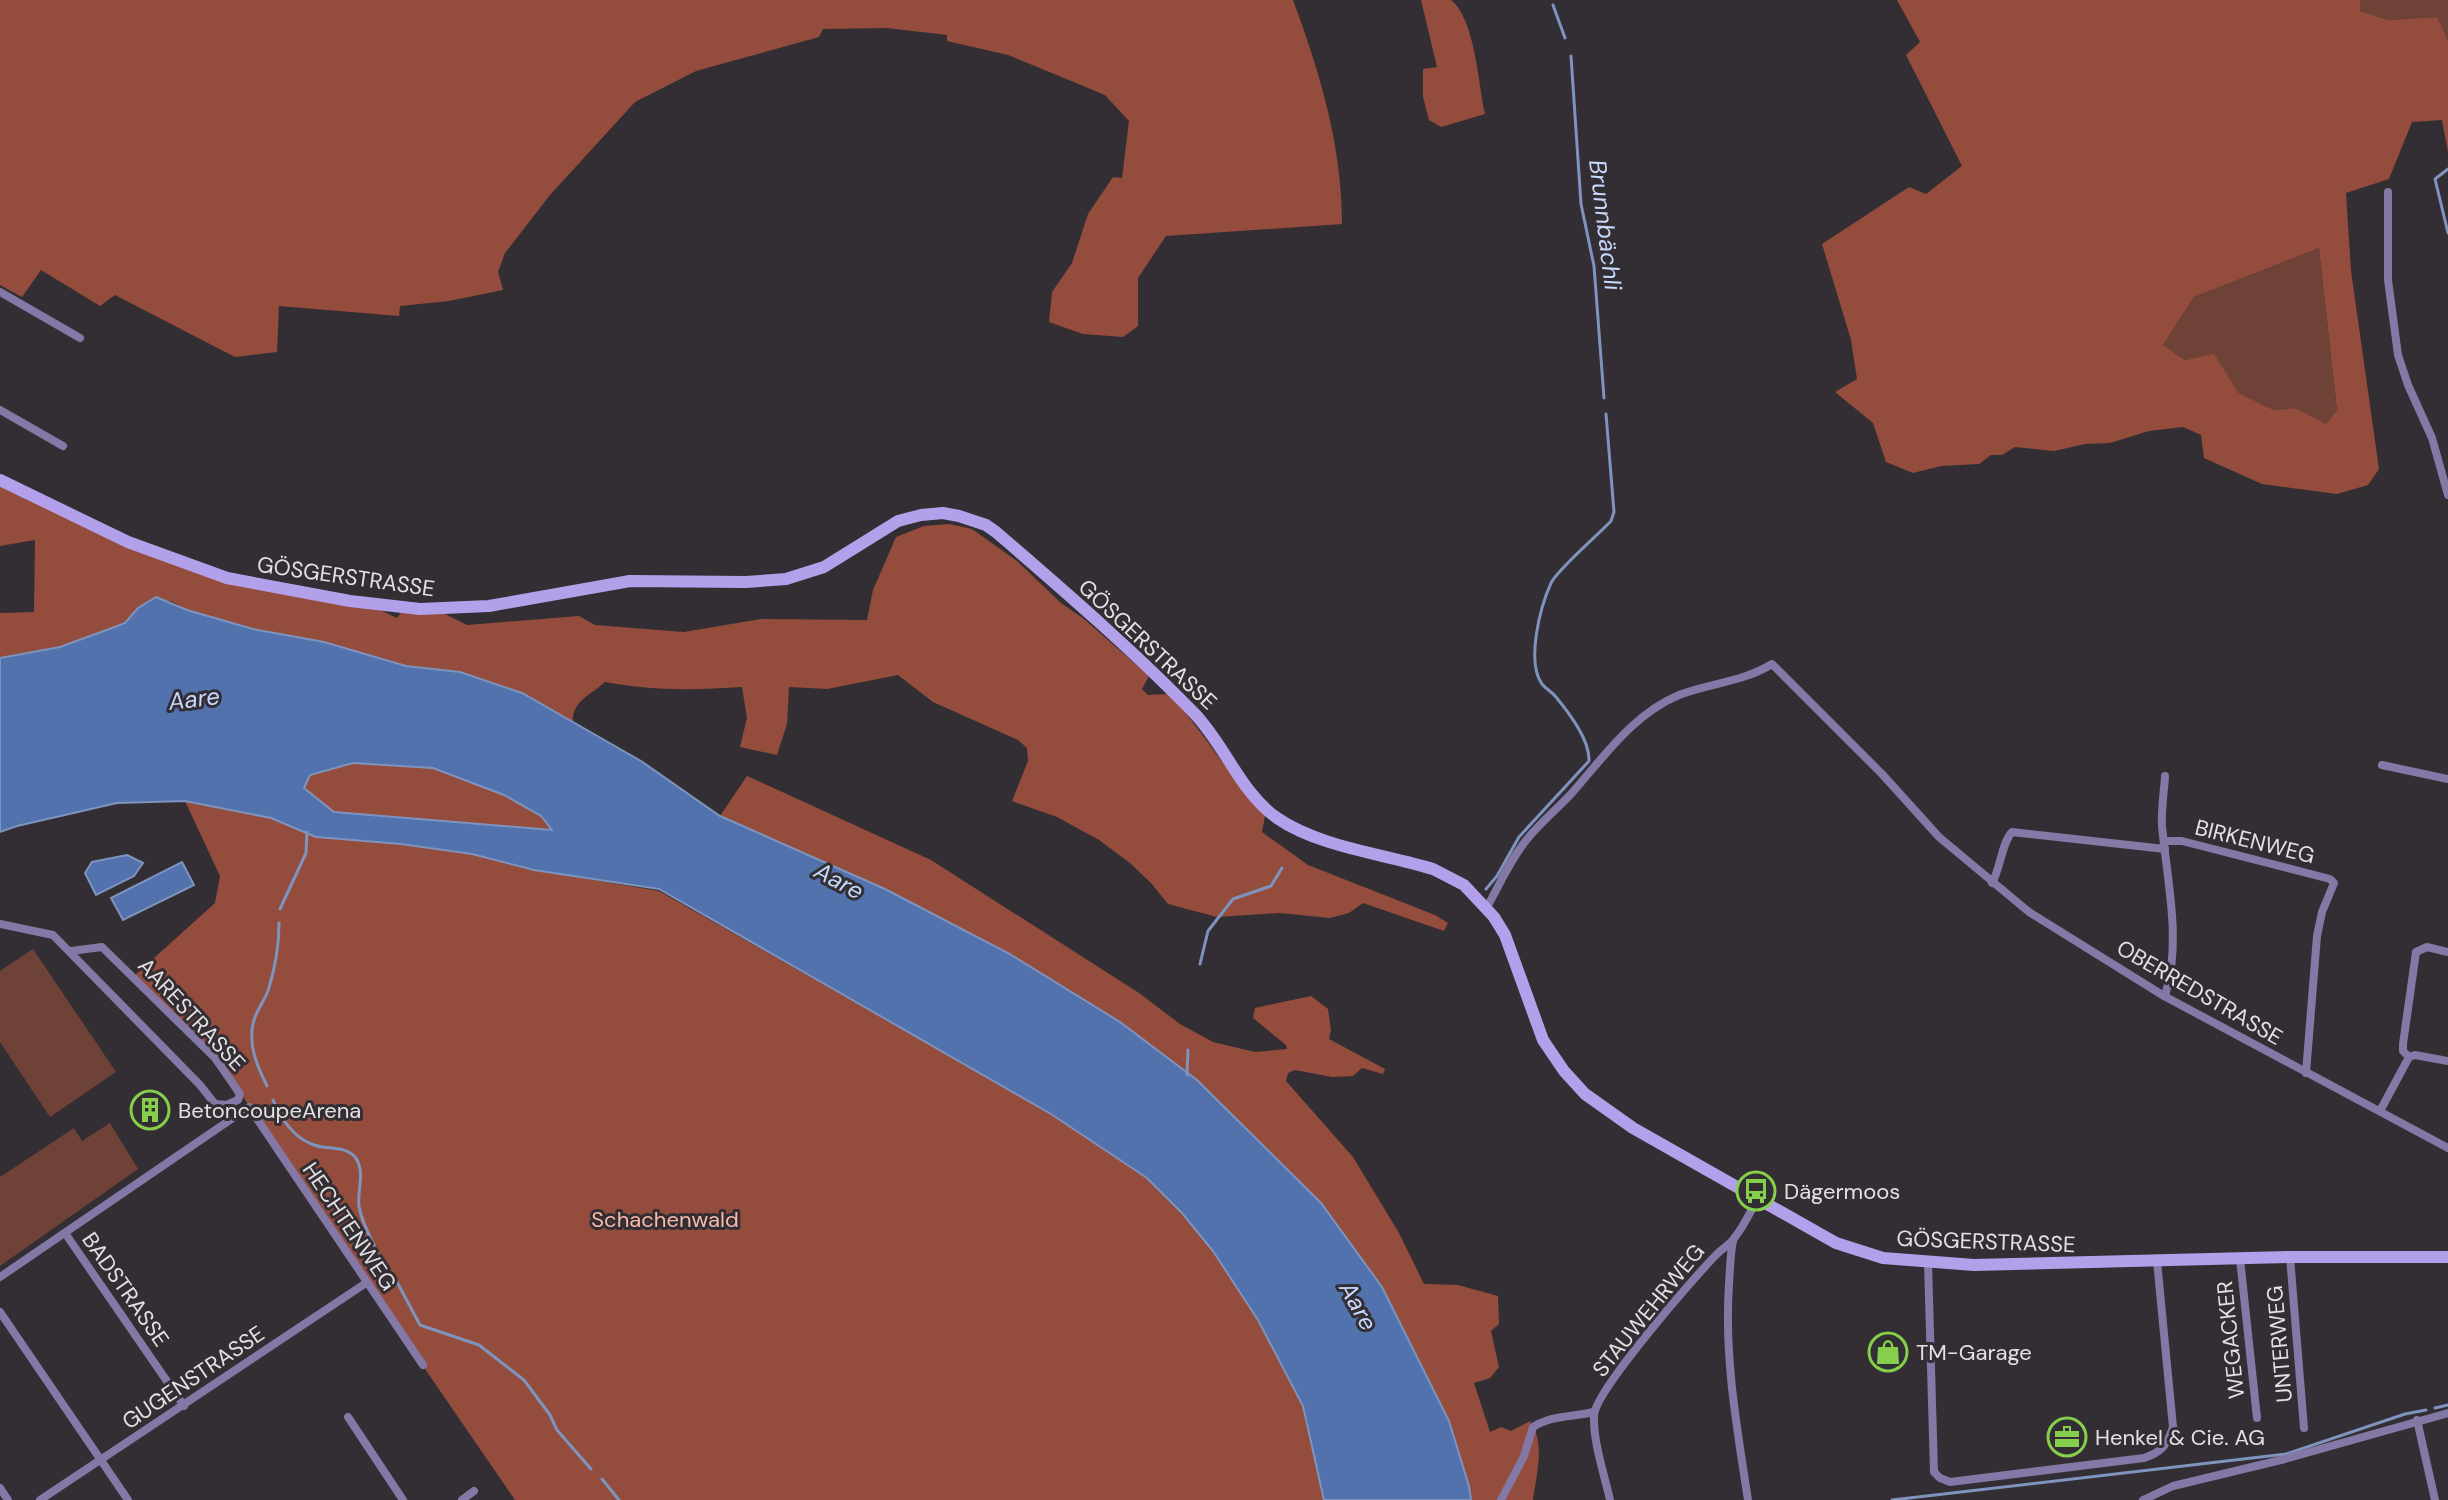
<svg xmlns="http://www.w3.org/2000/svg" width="2448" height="1500" font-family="'DM Sans',sans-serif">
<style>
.green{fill:#6e4237}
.forest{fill:#944d3c;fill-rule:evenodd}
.water{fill:#5272ad;stroke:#7e93be;stroke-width:2;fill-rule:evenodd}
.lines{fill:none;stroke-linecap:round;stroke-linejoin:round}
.stream{stroke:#7e93be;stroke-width:3}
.street{stroke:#8478a7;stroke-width:8}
.secondary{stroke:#b3a0eb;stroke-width:12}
.labels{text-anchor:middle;stroke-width:6;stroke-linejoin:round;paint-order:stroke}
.street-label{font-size:22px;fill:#e4e1e4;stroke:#332e33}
.poi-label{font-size:22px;fill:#e4e1e4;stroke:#332e33;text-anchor:start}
.park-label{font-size:22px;fill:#fabaaa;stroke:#332e33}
.water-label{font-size:24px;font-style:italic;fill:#c6d9fc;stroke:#332e33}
</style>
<rect width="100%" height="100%" fill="#332e33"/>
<g class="green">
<path d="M2360 0H2448V41L2447 43 2437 17 2388 20 2360 11Z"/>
<path d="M2319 248 2337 410 2326 425 2295 408 2274 410 2239 393 2214 355 2185 360 2163 345 2194 297Z"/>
<path d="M33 949 116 1072 50 1117 0 1042V971Z"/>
<path d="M110 1123 138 1169 0 1266V1177L74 1128 82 1141Z"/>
</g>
<g class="forest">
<path d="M0 0H1293C1320 73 1342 145 1342 224L1166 236 1138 278V326L1123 337 1083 334 1049 322 1052 292 1072 263 1088 214 1113 177 1122 178 1129 121 1105 95 1008 55 947 41V35L887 28 823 29 819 37 696 71 635 102 550 195 505 253 498 272 503 290 449 301 400 306 399 316 279 306 277 352 235 357 115 295 100 306 41 270 22 297 0 285Z"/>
<path d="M1421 0H1451C1475 19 1478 83 1485 114L1441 127 1429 120 1423 97V69L1437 67Z"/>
<path d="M1897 0H2360V11L2388 20 2437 17 2448 41V152L2442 120 2412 122 2389 179 2346 193 2351 271 2379 469 2368 485 2337 494 2262 484 2204 458 2201 435 2183 427 2149 431 2110 443 2085 444 2054 451 2015 447 2002 455H1991L1979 464 1941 466 1913 473 1886 462 1873 423 1835 392 1857 379 1851 340 1822 244 1909 187 1926 194 1962 166 1906 55 1920 42ZM2319 248 2337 410 2326 424 2295 408 2274 410 2239 393 2214 354 2185 360 2163 345 2194 297Z"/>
<path d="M0 484 145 554 380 610 397 618 401 612 443 613 467 625 579 616 595 625 684 632 761 619 867 620 873 590 896 537 924 526 949 524 972 529 1017 561 1061 603 1084 619 1149 676 1142 689 1148 695 1168 694C1205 731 1229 778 1265 816L1262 832 1308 865 1435 915 1448 923 1444 931 1363 903 1349 913 1330 918 1280 913 1217 917 1168 904 1151 883 1130 863 1099 840 1057 817 1012 801 1028 761 1027 748 1018 740 933 702 898 675 827 689 789 687 787 724 777 755 740 747 747 718 742 687C696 690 651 691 605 682 592 694 571 702 573 722L522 693 460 672 406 666 324 642 253 629 215 618 187 610 171 601 139 608 125 623 60 647 0 658V613L34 612 35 540 0 546Z"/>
<path d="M353 763 433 768 504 795 541 816 552 831 334 812 303 788 310 775Z"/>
<path d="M747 776 931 860 1139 993 1180 1024 1213 1042 1255 1052 1287 1049 1286 1045 1253 1018 1255 1008 1311 996 1328 1009 1331 1030 1329 1039 1385 1069 1383 1074 1362 1068 1353 1076 1332 1077 1295 1070 1288 1073 1286 1081 1353 1157 1399 1233 1424 1284 1458 1285 1498 1296 1499 1324 1491 1331 1499 1367 1490 1378 1474 1383 1490 1432 1501 1427 1511 1431 1530 1421C1546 1443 1536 1475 1533 1500H1471L1008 953 885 889 720 816Z"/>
<path d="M185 801 271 818 316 837 401 844 472 854 534 870 659 891 1051 1114 1147 1178 1182 1213 1213 1251 1258 1320 1303 1406 1324 1500H515L366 1283 226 1071 133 977 215 903 220 876Z"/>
</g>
<g class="water">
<path d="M156 597 187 610 253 629 324 642 406 666 460 672 522 693 641 761 720 816 885 889 1008 953 1120 1022 1197 1080 1321 1203 1382 1287 1449 1421 1469 1486 1471 1500H1324L1303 1406 1258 1320 1213 1251 1182 1213 1147 1178 1051 1114 659 889 534 870 472 854 401 844 316 837 271 818 185 801 117 803 17 826 0 832V658L60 647 112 628 125 623 138 608ZM353 763 433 768 504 795 541 816 552 830 334 812 304 788 310 775Z"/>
<path d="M127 855 143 863 134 876 96 895 85 873 92 862Z"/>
<path d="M182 862 194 885 123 920 111 898Z"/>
</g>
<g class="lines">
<g class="stream">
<path d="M1553 5 1565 38"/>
<path d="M1571 56 1581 204 1594 266 1604 398"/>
<path d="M2448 169 2435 179 2448 233"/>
<path d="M1486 889 1497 876 1519 837 1589 761C1590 740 1569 713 1556 697 1552 692 1546 689 1542 684 1526 662 1540 607 1551 583 1557 570 1599 534 1611 521L1614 512 1606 414"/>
<path d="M280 909 306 853 307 832"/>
<path d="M1200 964 1208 931 1233 899 1271 886 1282 868"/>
<path d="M1187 1075 1188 1050"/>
<path d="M267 1086C257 1066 247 1043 254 1020 257 1010 264 1001 268 991 275 969 279 947 279 923"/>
<path d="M273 1100C282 1119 292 1137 314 1145 327 1150 344 1145 355 1157 366 1172 357 1189 359 1206 362 1225 375 1246 383 1264"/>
<path d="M390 1275 397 1282 420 1325 479 1345 524 1380 550 1415 557 1430 591 1469"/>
<path d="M2435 1408 2448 1405"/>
<path d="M602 1479 619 1500"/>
<path d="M1892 1500 2286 1454 2405 1414 2426 1410"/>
</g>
<g class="street">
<path d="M2388 192V280L2398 355 2408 385 2432 438 2448 495"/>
<path d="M0 292 80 338"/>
<path d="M0 410 63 446"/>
<path d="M2382 765 2448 779"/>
<path d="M2165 776C2164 793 2161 810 2162 826 2167 881 2182 942 2165 996"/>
<path d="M2165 841H2182L2330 879 2334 883 2322 912 2317 936 2306 1073"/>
<path d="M1992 883C2001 867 2002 842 2012 832L2165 849"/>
<path d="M1487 907C1500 884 1511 858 1528 838 1541 822 1557 809 1571 794 1603 758 1633 714 1679 695 1710 683 1743 682 1772 664L1882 774 1939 837 2029 912 2164 996 2448 1148"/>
<path d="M0 924 53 935 200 1085 215 1104 226 1105 238 1100 240 1094 215 1058 102 947 71 951"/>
<path d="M2409 1057 2403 1051V1044L2416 952 2427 947 2448 952"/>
<path d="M2409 1057 2415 1055 2448 1061"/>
<path d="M2380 1111 2409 1057"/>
<path d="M65 1233 184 1406"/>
<path d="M1733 1241C1730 1255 1730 1270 1729 1284 1724 1357 1737 1428 1748 1500"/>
<path d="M2290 1257 2304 1428"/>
<path d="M2240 1259 2257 1418"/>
<path d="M1928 1263 1934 1472 1940 1478 1950 1482 2144 1458C2162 1452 2167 1445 2173 1427L2157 1261"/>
<path d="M0 1277 249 1107 423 1365"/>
<path d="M0 1312 128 1500"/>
<path d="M348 1417 403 1500"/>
<path d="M2417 1420 2435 1500"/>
<path d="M0 1488 8 1500"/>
<path d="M40 1500 366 1283"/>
<path d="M462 1500 474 1491"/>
<path d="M1501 1500 1524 1456 1533 1427C1551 1415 1573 1417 1594 1412"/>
<path d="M1610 1500C1604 1473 1593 1442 1594 1415 1596 1390 1695 1276 1717 1254 1723 1248 1731 1244 1735 1237 1744 1226 1750 1212 1757 1200"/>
<path d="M2143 1500 2173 1486 2285 1459 2448 1413"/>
</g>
<path class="secondary" d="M0 480 128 542 227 578 350 601 420 609 489 606 630 581 746 582 786 579 824 567 898 521 921 515 943 513 959 516 986 525 996 532C1063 590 1132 649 1194 713 1225 745 1240 792 1277 818 1319 847 1384 854 1433 869L1464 885 1494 917 1505 935 1543 1040 1564 1071 1585 1094 1633 1128 1836 1243 1883 1258 1974 1265 2290 1257H2448"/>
</g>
<defs>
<symbol id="building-ring" viewBox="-11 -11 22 22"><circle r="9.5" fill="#332e33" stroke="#85cf4c" stroke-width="1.5"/><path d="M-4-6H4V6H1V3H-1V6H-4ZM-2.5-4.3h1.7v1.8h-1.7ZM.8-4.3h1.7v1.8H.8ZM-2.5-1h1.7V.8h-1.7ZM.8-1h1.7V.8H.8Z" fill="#85cf4c"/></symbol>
<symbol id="bus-ring" viewBox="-11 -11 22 22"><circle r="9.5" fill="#332e33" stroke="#85cf4c" stroke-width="1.5"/><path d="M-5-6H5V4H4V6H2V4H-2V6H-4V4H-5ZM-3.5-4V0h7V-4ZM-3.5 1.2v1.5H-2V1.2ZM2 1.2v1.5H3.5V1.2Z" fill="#85cf4c"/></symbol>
<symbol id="shop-ring" viewBox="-11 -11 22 22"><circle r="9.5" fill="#332e33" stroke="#85cf4c" stroke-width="1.5"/><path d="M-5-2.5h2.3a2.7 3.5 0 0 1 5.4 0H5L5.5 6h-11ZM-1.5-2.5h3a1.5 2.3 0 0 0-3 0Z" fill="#85cf4c"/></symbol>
<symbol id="office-ring" viewBox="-11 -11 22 22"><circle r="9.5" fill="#332e33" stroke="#85cf4c" stroke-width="1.5"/><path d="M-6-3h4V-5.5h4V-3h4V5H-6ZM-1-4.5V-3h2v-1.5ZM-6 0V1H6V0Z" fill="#85cf4c"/></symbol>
</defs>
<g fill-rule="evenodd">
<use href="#building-ring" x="128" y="1088" width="44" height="44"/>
<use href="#bus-ring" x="1734" y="1169" width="44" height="44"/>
<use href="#shop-ring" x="1866" y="1330" width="44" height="44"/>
<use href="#office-ring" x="2045" y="1415" width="44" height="44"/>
</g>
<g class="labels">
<g class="street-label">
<text transform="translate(346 576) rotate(8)" y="8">GÖSGERSTRASSE</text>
<text transform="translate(1148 644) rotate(43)" y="8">GÖSGERSTRASSE</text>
<text transform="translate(2255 841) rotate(14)" y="8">BIRKENWEG</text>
<text transform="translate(2200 992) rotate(30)" y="8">OBERREDSTRASSE</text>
<text transform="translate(192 1014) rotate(47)" y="8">AARESTRASSE</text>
<text transform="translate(350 1226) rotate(56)" y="8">HECHTENWEG</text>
<text transform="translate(1986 1241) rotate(2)" y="8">GÖSGERSTRASSE</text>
<text transform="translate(126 1289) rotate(55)" y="8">BADSTRASSE</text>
<text transform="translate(1648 1310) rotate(-51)" y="8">STAUWEHRWEG</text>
<text transform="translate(2230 1340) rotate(-96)" y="8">WEGACKER</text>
<text transform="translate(2279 1344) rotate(-95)" y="8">UNTERWEG</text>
<text transform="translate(193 1377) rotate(-34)" y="8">GUGENSTRASSE</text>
</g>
<g class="poi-label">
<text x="178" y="1118">BetoncoupeArena</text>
<text x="1784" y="1199">Dägermoos</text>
<text x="1916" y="1360">TM-Garage</text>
<text x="2095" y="1445">Henkel &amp; Cie. AG</text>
</g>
<g class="park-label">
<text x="665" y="1227">Schachenwald</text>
</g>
<g class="water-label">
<text transform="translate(1605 225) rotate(83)" y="8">Brunnbächli</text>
<text transform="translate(194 699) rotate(-7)" y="8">Aare</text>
<text transform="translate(839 881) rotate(28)" y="8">Aare</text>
<text transform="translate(1358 1306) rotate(61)" y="8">Aare</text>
</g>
</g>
</svg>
